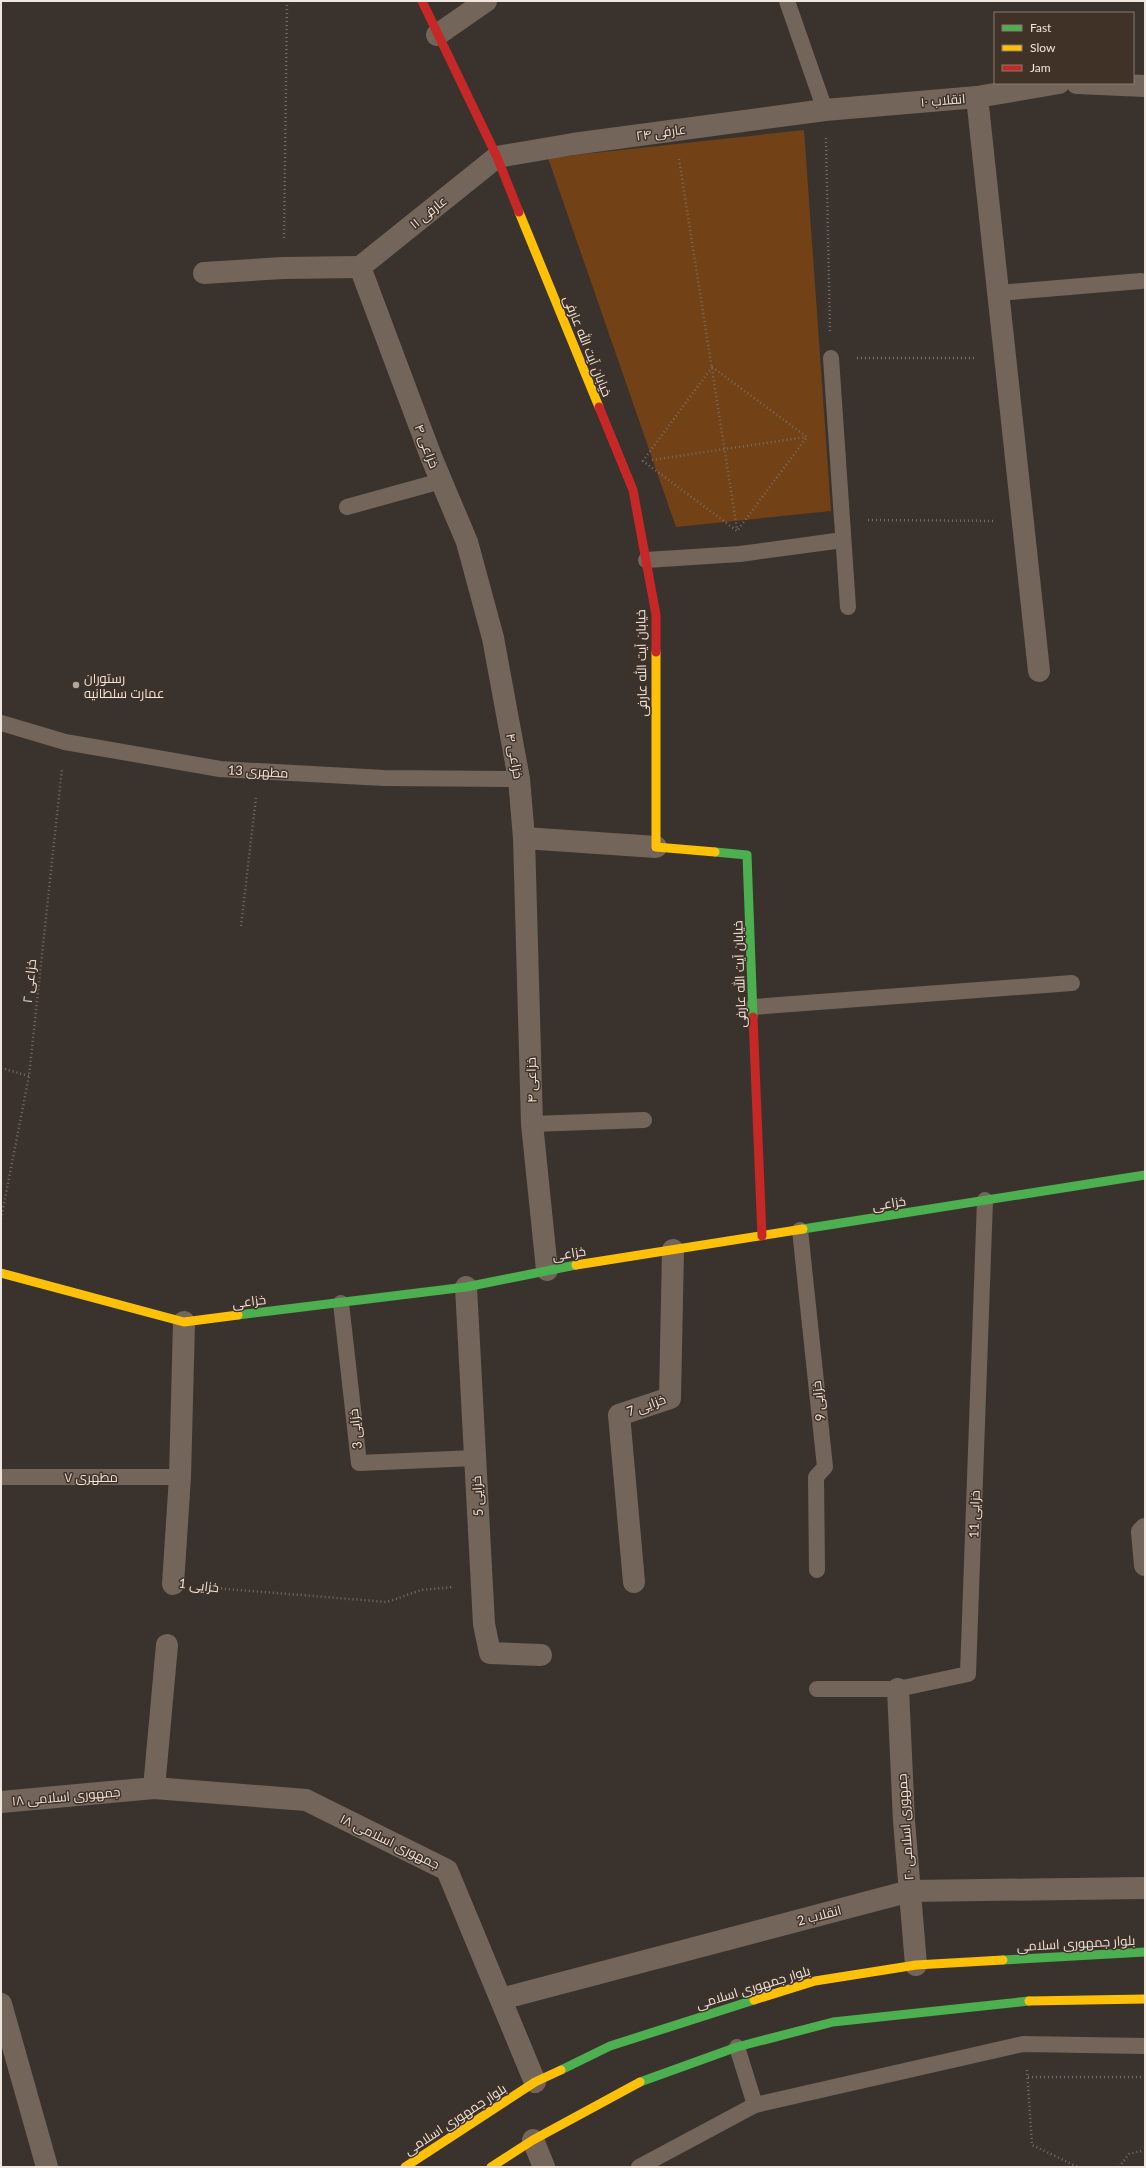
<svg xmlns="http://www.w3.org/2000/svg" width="1146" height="2168" font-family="Lato,Cairo,sans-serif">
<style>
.green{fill:#724216}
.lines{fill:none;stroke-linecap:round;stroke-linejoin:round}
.path{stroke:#766c64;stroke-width:2.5;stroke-dasharray:1 3;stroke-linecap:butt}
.lane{stroke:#74655a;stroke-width:16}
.street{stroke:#74655a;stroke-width:22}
.fast{stroke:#4caf50;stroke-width:9}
.slow{stroke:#ffc107;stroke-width:9}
.jam{stroke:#c62828;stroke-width:9}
.poi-dot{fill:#b0a7a1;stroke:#403227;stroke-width:1.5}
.labels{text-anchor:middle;stroke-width:3;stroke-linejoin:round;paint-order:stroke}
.street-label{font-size:13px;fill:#efe6df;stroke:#403227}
.poi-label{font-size:13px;fill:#efe6df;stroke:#403227;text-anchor:start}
</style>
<rect width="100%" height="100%" fill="#3a332d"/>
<path class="green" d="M804 130 831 511 676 527 548 158Z"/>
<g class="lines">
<g class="path">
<path d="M826 138 830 333"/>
<path d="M679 159 737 529"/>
<path d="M284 238 287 1"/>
<path d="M857 358H976"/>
<path d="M712 367 807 437 737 531 643 461Z"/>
<path d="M652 460 806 437"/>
<path d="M868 520 993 521"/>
<path d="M241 926 256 797"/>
<path d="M1 1068 29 1076"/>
<path d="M1 1219 29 1076 62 768"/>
<path d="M201 1587 387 1602 421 1590 453 1587"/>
<path d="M1027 2070 1032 2145 1078 2167"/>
<path d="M1028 2077H1145"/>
<path d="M1119 2167 1129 2154 1145 2150"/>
</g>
<g class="lane">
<path d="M787 1 825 110"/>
<path d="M999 293 1141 281"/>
<path d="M831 358 848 607"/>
<path d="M347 507 441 481"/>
<path d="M646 560 740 554 843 540"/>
<path d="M1 723 65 742 220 769 384 778 519 779"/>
<path d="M753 1007 1072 983"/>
<path d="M532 1124 644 1120"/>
<path d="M800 1230 825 1467 816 1477 817 1570"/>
<path d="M341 1303 359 1463 475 1458"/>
<path d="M1 1477H180"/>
<path d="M817 1689H898L968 1674 985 1200"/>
<path d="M737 2047 755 2105"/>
<path d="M639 2167 755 2105 1023 2044 1145 2046"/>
</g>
<g class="street">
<path d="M437 35 486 1"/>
<path d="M1077 83 1145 86"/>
<path d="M977 97 1039 671"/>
<path d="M360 267 432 459 467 542 493 638 519 779 524 838 532 1124 547 1270"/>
<path d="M360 267 497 157 573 144 825 110 977 97 1059 83"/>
<path d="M204 273 283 268 360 267"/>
<path d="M524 838 656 847"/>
<path d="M466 1287 484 1624 490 1653 541 1655"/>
<path d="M1145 1529 1142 1532 1145 1565"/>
<path d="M634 1582 619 1415 670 1398 673 1250"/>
<path d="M173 1584 180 1477 184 1322"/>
<path d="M898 1689 904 1821 916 1965"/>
<path d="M154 1788 306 1800 447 1870 535 2082"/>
<path d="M1 1802 154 1788 167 1645"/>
<path d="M501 1999 910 1891 1145 1888"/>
<path d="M1 2004 47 2167"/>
<path d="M533 2140 544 2167"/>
</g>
<g class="fast">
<path d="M715 852 747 855 753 1017"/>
<path d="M803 1229 1145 1175"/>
<path d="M238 1315 466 1287 576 1265"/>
<path d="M1003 1960 1145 1952"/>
<path d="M561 2070 610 2046 754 2000"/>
<path d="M640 2082 737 2047 833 2022 1029 2001"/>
</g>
<g class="slow">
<path d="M519 212 599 407"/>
<path d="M656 652V847L715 852"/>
<path d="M576 1265 803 1229"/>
<path d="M1 1273 184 1322 238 1315"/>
<path d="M754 2000 815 1981 916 1965 1003 1960"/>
<path d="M1029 2001 1145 1999"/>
<path d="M405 2167 535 2082 561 2070"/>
<path d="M491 2167 533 2140 640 2082"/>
</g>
<g class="jam">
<path d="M422 1 497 157 519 212"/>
<path d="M599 407 633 490 656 615V652"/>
<path d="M753 1017 762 1236"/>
</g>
</g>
<circle class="poi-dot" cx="76" cy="685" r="4"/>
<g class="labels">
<g class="street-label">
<text transform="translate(943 100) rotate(-5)" y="5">انقلاب ۱۰</text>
<text transform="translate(661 132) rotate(-8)" y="5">عارفی ۲۴</text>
<text transform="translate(428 212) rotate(-39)" y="5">عارفی ۱۱</text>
<text transform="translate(588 346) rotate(68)" y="5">خیابان آیت الله عارفی</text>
<text transform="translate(427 446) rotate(69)" y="5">خزاعی ۴</text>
<text transform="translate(641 663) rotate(-91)" y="5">خیابان آیت الله عارفی</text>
<text transform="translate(515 756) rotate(80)" y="5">خزاعی ۴</text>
<text transform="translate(258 771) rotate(3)" y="5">مطهری 13</text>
<text transform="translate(739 974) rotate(-92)" y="5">خیابان آیت الله عارفی</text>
<text transform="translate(29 981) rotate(-84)" y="5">خزاعی ۲</text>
<text transform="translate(531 1080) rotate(-91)" y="5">خزاعی ۴</text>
<text transform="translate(889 1203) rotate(-9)" y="5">خزاعی</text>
<text transform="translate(569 1253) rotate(-9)" y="5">خزاعی</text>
<text transform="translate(249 1301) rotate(-7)" y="5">خزاعی</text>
<text transform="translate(818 1401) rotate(-96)" y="5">خزایی 9</text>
<text transform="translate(646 1405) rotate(-20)" y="5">خزایی 7</text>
<text transform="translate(355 1429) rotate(-96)" y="5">خزایی 3</text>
<text x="91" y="1482">مطهری ۷</text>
<text transform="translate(477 1496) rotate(-93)" y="5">خزایی 5</text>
<text transform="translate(974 1514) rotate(-88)" y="5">خزایی 11</text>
<text transform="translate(199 1585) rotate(7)" y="5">خزایی 1</text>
<text transform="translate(66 1796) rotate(-5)" y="5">جمهوری اسلامی ۱۸</text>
<text transform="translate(905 1827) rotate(-94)" y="5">جمهوری اسلامی ۲۰</text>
<text transform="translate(390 1841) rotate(26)" y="5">جمهوری اسلامی ۱۸</text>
<text transform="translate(819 1915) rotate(-15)" y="5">انقلاب 2</text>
<text transform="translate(1076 1943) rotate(-3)" y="5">بلوار جمهوری اسلامی</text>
<text transform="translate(753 1987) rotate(-17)" y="5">بلوار جمهوری اسلامی</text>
<text transform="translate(455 2119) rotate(-33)" y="5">بلوار جمهوری اسلامی</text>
</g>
<g class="poi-label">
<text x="84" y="683">رستوران<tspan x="84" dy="15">عمارت سلطانیه</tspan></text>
</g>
</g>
<rect width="1146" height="2168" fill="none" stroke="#efe6df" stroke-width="4"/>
<rect x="994" y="12" width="140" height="72" fill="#403227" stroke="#867a71"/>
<rect x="1002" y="25" width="20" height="6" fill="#4caf50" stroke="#867a71"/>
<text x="1030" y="32" font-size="12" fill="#efe6df">Fast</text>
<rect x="1002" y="45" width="20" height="6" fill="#ffc107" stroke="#867a71"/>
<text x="1030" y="52" font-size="12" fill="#efe6df">Slow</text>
<rect x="1002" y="65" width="20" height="6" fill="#c62828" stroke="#867a71"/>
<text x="1030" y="72" font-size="12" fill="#efe6df">Jam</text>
</svg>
